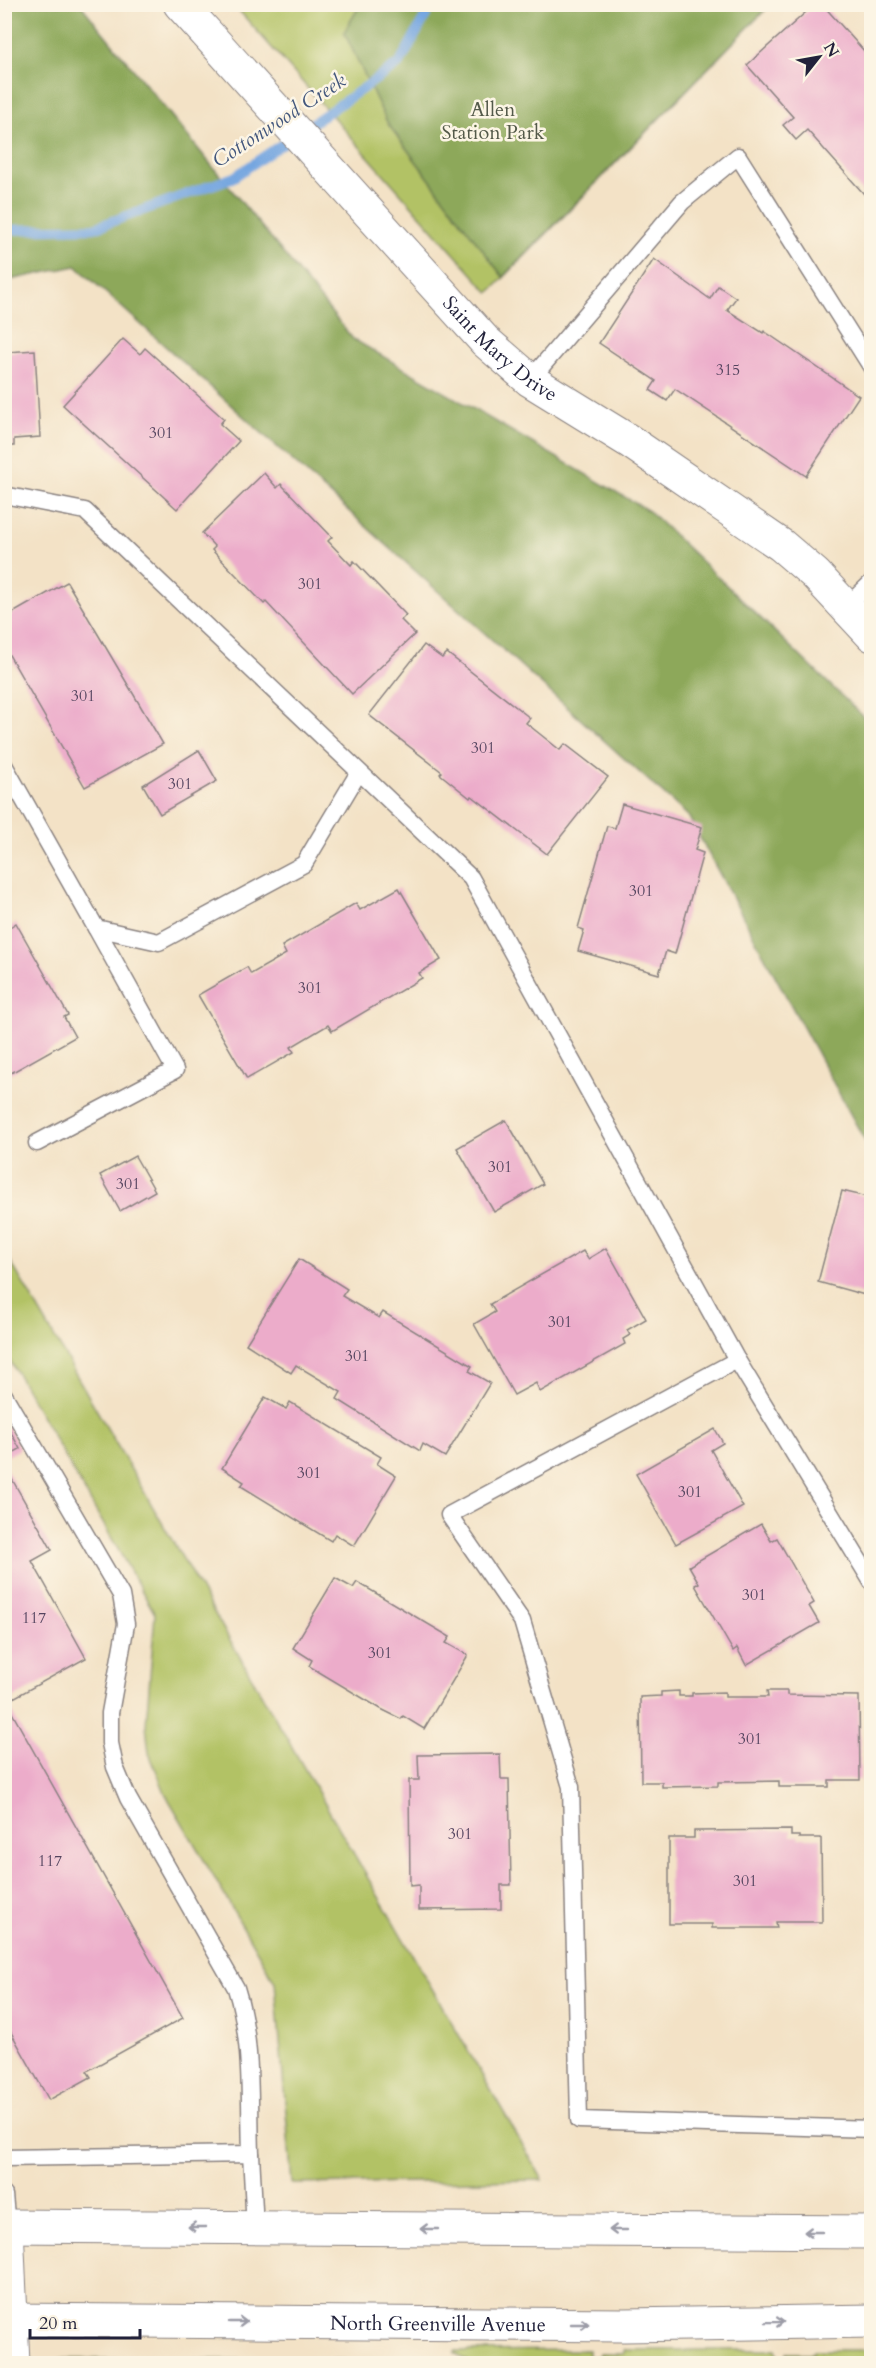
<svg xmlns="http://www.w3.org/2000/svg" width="876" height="2368" font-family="Cardo,serif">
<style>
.green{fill:#b2c265;stroke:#6a7250;stroke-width:1.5}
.forest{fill:#8da85a;stroke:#58654a;stroke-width:1.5}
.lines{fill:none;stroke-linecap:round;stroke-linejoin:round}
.stream{stroke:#75a6e0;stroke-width:10}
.building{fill:#ecacca}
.lane-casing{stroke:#8a8280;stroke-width:19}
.secondary-casing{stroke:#8a8280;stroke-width:35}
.lane{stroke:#fff;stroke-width:16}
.secondary{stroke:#fff;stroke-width:33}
.oneway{stroke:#9c9ca7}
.labels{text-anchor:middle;stroke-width:5;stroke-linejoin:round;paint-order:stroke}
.number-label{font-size:16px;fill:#54445f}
.park-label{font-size:20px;fill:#545a4a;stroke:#fcf5e5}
.street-label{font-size:20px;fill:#22223b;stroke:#fcf5e5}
.water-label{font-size:21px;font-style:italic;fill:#43577d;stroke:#fcf5e5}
</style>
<rect width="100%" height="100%" fill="#fcf5e5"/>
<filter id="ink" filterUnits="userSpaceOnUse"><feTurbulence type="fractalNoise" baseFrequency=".0167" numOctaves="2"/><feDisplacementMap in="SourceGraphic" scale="12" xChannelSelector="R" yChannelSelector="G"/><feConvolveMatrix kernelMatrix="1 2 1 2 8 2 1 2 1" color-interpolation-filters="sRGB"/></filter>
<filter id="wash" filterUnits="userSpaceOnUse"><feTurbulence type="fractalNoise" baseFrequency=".008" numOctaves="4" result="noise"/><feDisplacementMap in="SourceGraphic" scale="24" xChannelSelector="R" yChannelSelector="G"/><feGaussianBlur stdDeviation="1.35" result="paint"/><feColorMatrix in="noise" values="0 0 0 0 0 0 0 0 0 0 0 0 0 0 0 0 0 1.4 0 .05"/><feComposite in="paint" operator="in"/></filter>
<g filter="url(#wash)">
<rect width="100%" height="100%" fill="#f3e2c6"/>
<g class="green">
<path d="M234 5H770L489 293Z"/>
<path d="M5 1252 543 2180 292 2184 275 1982 166 1795 149 1753 146 1725 155 1614 5 1352Z"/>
<path d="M588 2350V2357H598L599 2354H624V2350H776L778 2357H787V2353H813V2350H871L872 2363 472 2364 455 2353V2351Z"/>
<path d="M60 2359 341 2360 351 2361 348 2364 55 2363Z"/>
</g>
<g class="forest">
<path d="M11 4 81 5 353 339 649 511 871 724V1152L688 816 76 266 5 281 4 6Z"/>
<path d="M360 5V4L770 5 503 277 388 124 344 32Z"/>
</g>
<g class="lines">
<path class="stream" d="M4 230 94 228 234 177 400 63 432 4"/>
</g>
<g id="blocks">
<g class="building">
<path d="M815 4H822L865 52 872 47V203L807 130 796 140 783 125 793 117 747 65Z"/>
<path d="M654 259 710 299 718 286 736 298 727 310 763 333 764 331 859 396 806 476 675 389 667 401 650 390 656 381 599 343Z"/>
<path d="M123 339 140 354 145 348 224 419 220 424 239 441 177 509 63 405Z"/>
<path d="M4 347H7V352L35 350 40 437 14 439V446H4Z"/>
<path d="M264 473 277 488 281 484 332 537 328 541 351 565 354 561 406 615 401 620 415 634 352 694 266 602 264 604 212 550 215 547 202 533Z"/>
<path d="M67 582 163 744 85 787 4 646V618Z"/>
<path d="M424 645 442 658 447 653 530 718 526 723 560 750 565 744 608 777 547 854 472 796 470 798 440 774 442 772 369 715Z"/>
<path d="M199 750 217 781 160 814 143 785Z"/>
<path d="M622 804 702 827 695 850 703 853 675 954 666 951 659 974 578 951 584 930 578 928 607 826 615 828Z"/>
<path d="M399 888 441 960 419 973 422 978 332 1031 328 1025 291 1047 294 1052 247 1079 198 995 247 967 251 974 286 954 282 946 356 903 360 910Z"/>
<path d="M4 916 10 927 16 923 68 1015 64 1017 75 1037 4 1077Z"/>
<path d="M506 1120 543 1184 494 1212 457 1148Z"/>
<path d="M135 1156 155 1191 120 1211 100 1175Z"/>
<path d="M842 1191 872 1198V1297L818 1282Z"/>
<path d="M606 1248 646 1319 627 1330 630 1335 623 1339 625 1344 540 1392 536 1383 514 1395 474 1324 495 1312 490 1304 583 1251 588 1259Z"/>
<path d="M299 1259 347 1289 342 1296 379 1318 383 1312 472 1366 469 1371 490 1383 445 1457 423 1444 420 1451 337 1399 341 1392 296 1365 291 1373 246 1344Z"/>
<path d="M265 1397 286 1409 290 1402 381 1457 377 1464 396 1476 354 1546 335 1534 331 1541 241 1486 244 1482 222 1468Z"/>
<path d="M4 1420 20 1449 4 1458Z"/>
<path d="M715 1429 723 1443 711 1450 743 1507 676 1544 636 1474Z"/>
<path d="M4 1465 52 1550 32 1561 86 1658 6 1702 183 2018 87 2071 91 2077 49 2100 4 2020Z"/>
<path d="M761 1524 771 1541 777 1538 814 1603 809 1606 819 1623 746 1665 737 1648 733 1651 695 1585 699 1583 689 1566Z"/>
<path d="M335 1578 353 1588 357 1582 450 1637 446 1643 468 1655 424 1729 403 1716 401 1719 381 1709 309 1666 312 1660 293 1648Z"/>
<path d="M679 1691V1696H692V1693L725 1692V1697H768L767 1691H787V1695L859 1696 860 1780H829V1787H779V1781L718 1782V1786L662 1787V1782H641L640 1697 661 1696V1692Z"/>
<path d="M500 1754 501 1779H509L511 1885H501V1909L419 1910V1885L410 1886 409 1780H419L418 1755Z"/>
<path d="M791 1830V1836H799V1838H821L822 1922H776L777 1928H712V1924H669V1838H694V1831Z"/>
</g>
</g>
</g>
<g filter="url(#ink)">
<use href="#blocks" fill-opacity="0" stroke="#8a8280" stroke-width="1.5"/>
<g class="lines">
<defs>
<g id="lane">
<path d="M530 380 682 202 738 156 872 368"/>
<path d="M4 495 85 511 471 878 737 1360 872 1582"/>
<path d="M847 606 872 582"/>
<path d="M4 765 96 928 159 942 304 864 359 772"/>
<path d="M37 1143 175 1070 96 928"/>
<path d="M737 1360 449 1515 522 1621 571 1787 579 2120 872 2129"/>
<path d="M4 1395 121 1595 126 1624 110 1713V1743L115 1767 128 1798 236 1988C253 2041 249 2099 251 2154"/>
<path d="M4 2158 251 2154 255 2228"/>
<path d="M4 2195 7 2226"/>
</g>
<g id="secondary">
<path id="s1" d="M180 4 485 341 530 380 629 441 781 545 815 574 872 635"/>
<path d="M4 2226 872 2232"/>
<path d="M7 2226 13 2364"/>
<path id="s2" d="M4 2320 624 2325 872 2321"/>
</g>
</defs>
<use href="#lane" class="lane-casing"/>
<use href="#secondary" class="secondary-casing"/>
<use href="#lane" class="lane"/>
<use href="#secondary" class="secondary"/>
</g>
<defs><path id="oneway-shaft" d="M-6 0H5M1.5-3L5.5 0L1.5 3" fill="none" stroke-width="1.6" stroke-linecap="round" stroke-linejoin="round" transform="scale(1.5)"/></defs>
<g class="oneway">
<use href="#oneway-shaft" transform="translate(197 2227) rotate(-180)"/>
<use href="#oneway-shaft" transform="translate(429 2229) rotate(-180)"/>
<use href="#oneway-shaft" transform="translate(618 2230) rotate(-180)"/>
<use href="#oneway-shaft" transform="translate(813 2232) rotate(-180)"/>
<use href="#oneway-shaft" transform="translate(238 2322)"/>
<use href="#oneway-shaft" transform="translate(775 2322) rotate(-1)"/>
<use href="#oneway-shaft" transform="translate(580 2324)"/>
</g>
</g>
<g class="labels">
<g class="number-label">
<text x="728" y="375">315</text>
<text x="161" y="438">301</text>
<text x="310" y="589">301</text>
<text x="83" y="701">301</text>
<text x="483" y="753">301</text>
<text x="180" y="789">301</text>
<text x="641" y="896">301</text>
<text x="310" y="993">301</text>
<text x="500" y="1172">301</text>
<text x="128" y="1189">301</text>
<text x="560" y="1327">301</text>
<text x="357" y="1361">301</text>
<text x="309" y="1478">301</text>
<text x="690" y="1497">301</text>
<text x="754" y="1600">301</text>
<text x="34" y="1623">117</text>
<text x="380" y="1658">301</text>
<text x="750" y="1744">301</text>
<text x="460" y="1839">301</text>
<text x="50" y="1866">117</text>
<text x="745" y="1886">301</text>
</g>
<g class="park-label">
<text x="493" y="116">Allen<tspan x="493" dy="23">Station Park</tspan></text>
</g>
<g class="street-label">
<text dy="7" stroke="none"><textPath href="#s1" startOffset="471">Saint Mary Drive</textPath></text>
<text dy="7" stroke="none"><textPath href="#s2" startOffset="434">North Greenville Avenue</textPath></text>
</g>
<g class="water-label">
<text transform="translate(279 120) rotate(-33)" y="7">Cottonwood Creek</text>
</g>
</g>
<rect width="876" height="2368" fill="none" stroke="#fcf5e5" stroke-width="24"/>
<g transform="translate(819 57) rotate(59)" stroke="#fcf5e5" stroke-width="4.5" paint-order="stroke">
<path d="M0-4.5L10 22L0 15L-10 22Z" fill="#22223b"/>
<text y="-9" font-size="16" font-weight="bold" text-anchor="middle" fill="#22223b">N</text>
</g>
<path d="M30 2329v9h110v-9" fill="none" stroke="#22223b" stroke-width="3"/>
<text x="39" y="2329" font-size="18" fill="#22223b" stroke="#fcf5e5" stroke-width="4.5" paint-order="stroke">20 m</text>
</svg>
